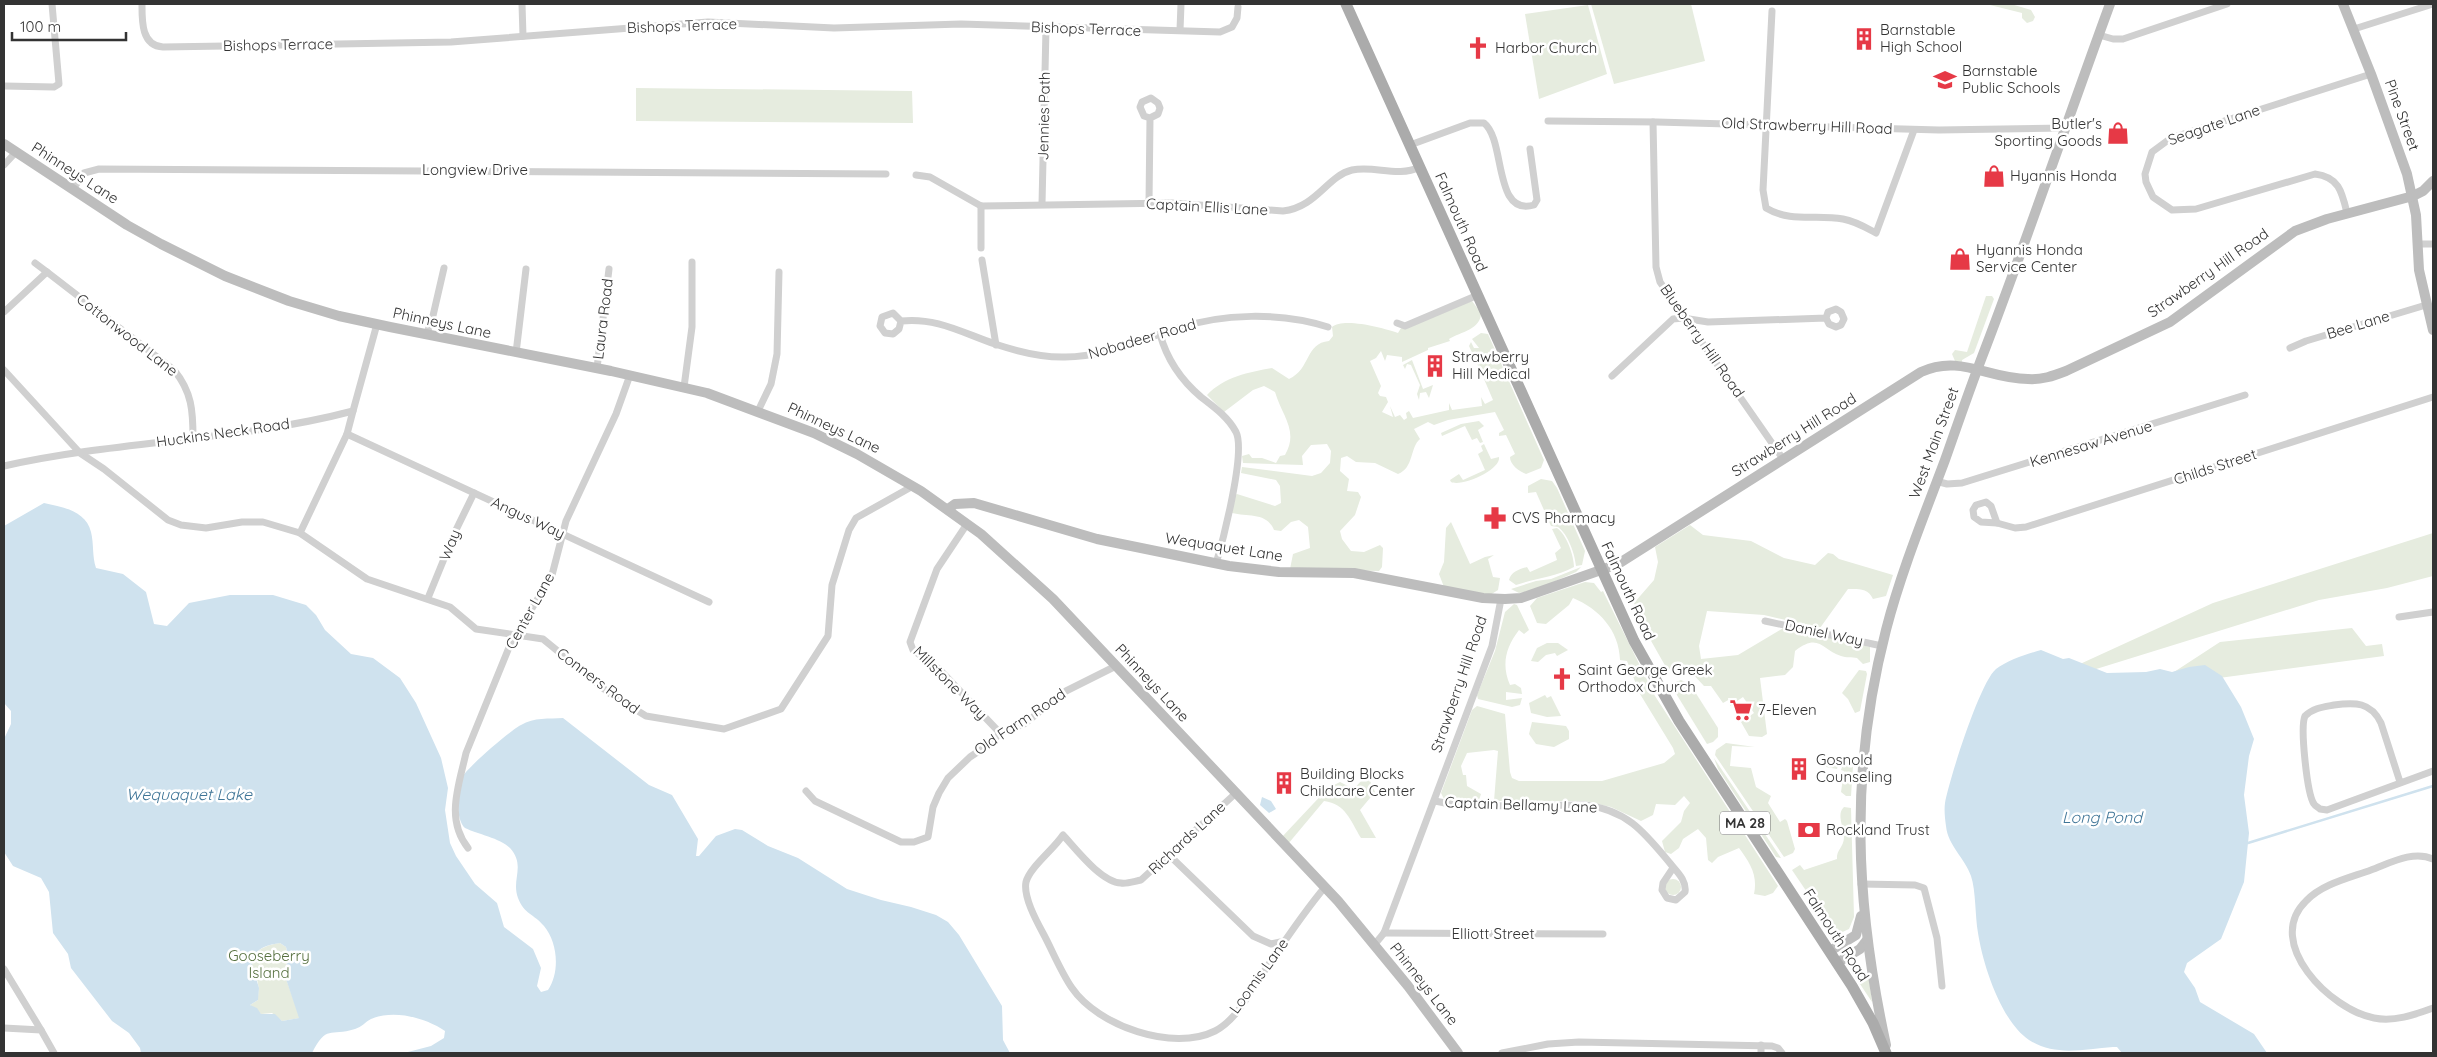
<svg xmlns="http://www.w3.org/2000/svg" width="2437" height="1057" font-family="Quicksand,sans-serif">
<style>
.green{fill:#e6ecdf}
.water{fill:#cfe2ee;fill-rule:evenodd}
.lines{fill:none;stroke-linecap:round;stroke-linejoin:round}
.stream{stroke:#cfe2ee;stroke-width:2.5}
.street{stroke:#d0d0d0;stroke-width:7}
.secondary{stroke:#bdbdbd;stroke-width:10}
.primary{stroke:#ababab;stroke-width:11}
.labels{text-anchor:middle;stroke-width:5;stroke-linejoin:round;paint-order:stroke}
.shield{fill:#fff;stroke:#707070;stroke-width:1}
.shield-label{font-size:14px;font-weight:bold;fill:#333}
.street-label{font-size:15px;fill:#333;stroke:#fff}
.poi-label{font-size:15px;fill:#333;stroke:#fff;text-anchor:start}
.park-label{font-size:15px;fill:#56703f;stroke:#fff}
.water-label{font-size:16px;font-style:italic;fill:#3f7597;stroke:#fff}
</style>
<rect width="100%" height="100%" fill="#fff"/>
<g class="green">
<path d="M1591 4H1691L1705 61 1614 84Z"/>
<path d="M1986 4H2011L2031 10 2035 17 2033 21 2027 23 2022 18V13Z"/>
<path d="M1588 5 1607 74 1539 99 1525 14Z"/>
<path d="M636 88 912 91 913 123 636 121Z"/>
<path d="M1986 296H1992L1994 299 1974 353 1962 360V362L1955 361 1952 354 1955 350 1967 352Z"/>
<path d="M1472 301 1481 313C1481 329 1461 332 1449 339L1450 341 1428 348V350L1402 362V357L1387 355 1385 361 1381 351 1376 358 1370 361 1381 386 1378 393 1380 396 1386 397 1388 402 1382 412 1393 417 1390 406 1395 417 1400 415 1404 420 1407 418 1406 413 1409 411 1413 418 1449 410V403L1452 410 1482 406 1481 397 1485 404 1493 400 1484 379H1490L1489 370H1485L1486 376 1483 377 1469 346 1471 342 1474 348H1479L1472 339 1481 333 1488 334 1544 460 1541 468 1526 474C1519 471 1510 465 1510 457L1515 454 1506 435 1499 436V433L1504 430 1495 412 1448 420 1434 425 1428 422 1414 429 1420 439C1410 447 1414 468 1398 474L1375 463 1356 462 1347 456 1341 458 1340 471 1349 479 1347 491 1358 492 1361 497 1355 515 1340 531 1342 539 1351 551 1364 552 1380 545 1383 548 1382 567 1379 571 1290 569 1293 554 1310 548 1308 527 1299 520 1291 522 1281 531 1274 530C1267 512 1248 517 1232 513L1235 495 1237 494 1275 506 1281 503 1280 486 1276 480 1241 473 1242 467 1312 476 1321 473 1330 463 1331 451 1327 444 1311 445 1302 456 1303 465 1243 463 1242 456 1249 454 1252 458H1262L1276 463 1280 456 1285 455C1299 431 1282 416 1275 392L1264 386 1253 390 1224 412 1207 395C1224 377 1249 372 1272 368L1289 379C1311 369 1305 343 1329 341L1333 336 1332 327C1343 317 1384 328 1398 333L1401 328Z"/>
<path d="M1412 360 1423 389 1433 385 1429 398 1426 392 1420 393 1419 400 1417 394 1420 385 1411 365 1407 364 1405 369 1403 365Z"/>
<path d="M1479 421 1484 426 1478 430 1483 442 1480 443 1477 438 1472 440 1465 426 1442 436 1441 433 1461 424Z"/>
<path d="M1484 444 1491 459 1499 457C1501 470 1462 487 1451 482L1450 480 1459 474 1463 480 1485 470 1478 454 1483 451 1481 446Z"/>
<path d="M1541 479 1552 481 1557 488 1585 551 1582 565 1576 566C1575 554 1568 534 1558 527L1551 526 1536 492 1528 493V486Z"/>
<path d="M1451 522 1470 564 1485 557 1494 555 1488 559 1493 577 1500 578 1498 590 1490 595 1444 587 1439 574 1444 562 1446 528Z"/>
<path d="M1690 525 1703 535 1751 541 1784 558 1815 565 1828 553 1833 554 1839 559 1893 575 1886 596 1873 599C1868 588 1859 589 1848 589L1820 628 1764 615 1707 611 1699 646 1701 659 1738 655 1785 627 1870 647V662L1863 664 1857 658C1852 657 1846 658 1841 656 1822 650 1819 632 1795 651L1793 667 1785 675 1760 678 1767 734 1762 737 1749 736 1741 722 1754 713 1743 697 1730 706 1732 702 1730 699 1723 703 1711 686H1704L1690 671 1683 667 1667 669 1646 632 1634 603 1654 580 1658 562 1655 547Z"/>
<path d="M1557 528C1567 535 1574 556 1574 567 1555 577 1536 578 1516 585L1509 580C1511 572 1519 569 1527 567L1530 572 1557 560 1555 553 1561 548 1552 529Z"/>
<path d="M2433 533V576L2387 588 2319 600 2093 670 2080 664 2213 603Z"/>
<path d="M1581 567 1576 572 1535 590 1519 593 1511 589 1536 581 1551 579Z"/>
<path d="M1585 582 1594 583 1601 592 1603 591 1655 696 1778 886 1773 893 1765 896 1754 894C1758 875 1750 863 1739 848L1718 857 1712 863 1708 860 1706 838 1698 829 1683 839 1679 848 1671 854 1665 852 1662 841 1681 822 1684 811 1690 803 1684 796 1675 805 1656 804 1653 815 1641 821 1611 807 1585 801H1494L1498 751 1494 750 1467 753 1461 766 1463 775H1466L1467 786 1481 794 1479 800 1445 801 1441 793 1472 710 1477 706 1505 714 1510 772 1512 778 1519 781H1602L1664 763 1675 754 1673 748 1640 694 1627 661 1620 660C1619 630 1599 609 1573 598L1569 605 1546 624 1537 623 1530 606 1537 598Z"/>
<path d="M1514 604 1517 605 1529 630 1524 634 1519 630C1506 647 1501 664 1510 685L1515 684 1521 688 1522 694 1506 692V700L1522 698 1520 705 1512 707 1478 699 1477 695 1495 651 1505 612Z"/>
<path d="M2352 628 2366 646 2382 644 2384 656 2219 678 2174 672 2220 642Z"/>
<path d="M1547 643H1558L1568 650 1557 656 1555 653 1546 655 1538 662 1531 661 1537 648Z"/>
<path d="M1859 670 1866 671 1867 674 1860 711 1855 713 1848 699 1842 693Z"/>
<path d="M1681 680 1690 684 1718 728V737L1713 742 1707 744 1672 687 1673 683Z"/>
<path d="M1545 695 1547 698 1551 696 1561 716 1547 717 1531 713 1529 703Z"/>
<path d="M1532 722 1566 726 1569 731V739L1554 747 1536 744 1529 734Z"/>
<path d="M1726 743 1755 747 1732 746 1730 766 1751 768 1756 787 1771 796 1768 803 1780 822 1785 819 1787 821 1795 849 1793 853 1784 857 1715 755 1716 750Z"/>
<path d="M1714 758 1781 858 1776 857 1718 769Z"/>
<path d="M1828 760 1849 764 1851 768 1853 766 1851 796H1846L1841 792 1844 771 1841 770 1842 767 1838 766 1837 769 1826 767 1827 764H1830Z"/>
<path d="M1367 774 1375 792 1360 810 1376 838H1361C1350 820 1346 804 1324 801L1288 844 1281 838 1328 788 1340 782 1354 789Z"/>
<path d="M1844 807 1851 808 1854 917 1849 929 1836 935 1792 870 1800 865 1804 870 1837 859C1836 850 1844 847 1844 837 1844 827 1836 814 1844 807Z"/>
<circle cx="1673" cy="887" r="8"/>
<path d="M280 943 286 947 288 955 285 976 300 1018 282 1021 272 1013 261 1014 250 1005 258 1000C258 995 259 988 258 984 258 980 254 976 253 973 246 953 264 945 280 943Z"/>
<path d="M1851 962 1861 974 1869 978 1872 1002 1850 969Z"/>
</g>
<g class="water">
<path d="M44 503C63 507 86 511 91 532 94 544 92 556 96 568L123 574 146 592 154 624 167 626 189 603 230 595H273L306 605 316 615 325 630 351 654 373 658 400 678 416 703 441 758 448 788 445 810 450 843 456 856 475 884 497 903 504 927 533 949 541 968 537 986 541 992 548 990C560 972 558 943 544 926 534 914 524 914 518 898 511 879 526 866 510 848 500 838 477 834 465 828 455 819 457 788 463 776 468 767 511 730 521 725 534 717 549 719 563 718L649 785 672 795 698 839 696 856H699L716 836 735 829 742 830 768 846 798 858 847 889 881 900 911 907 936 915 948 922 959 935 1002 1006 1003 1040 1010 1053H404L431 1046 444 1038 445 1031C426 1018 394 1009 371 1019 365 1022 362 1027 355 1029 329 1037 327 1024 312 1053H141L140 1048 129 1033 112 1021 71 968 68 954 53 933 49 892 41 878 13 866 4 852V739L11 724V711L4 703V526ZM280 943 286 947 288 955 285 976 299 1018 282 1021 275 1014H261L257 1008 250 1005 258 1000 259 988 251 961C257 948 266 945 280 943Z"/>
<path d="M2041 650 2063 659 2069 658 2107 673 2146 672 2160 669 2172 672 2189 667 2205 665 2222 676 2241 707 2254 739 2249 756 2244 795 2249 833 2244 882 2221 939 2187 963 2184 972 2195 988 2200 1002 2254 1034 2267 1053H2122L2117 1047H2113C2084 1049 2055 1057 2029 1040 2001 1021 1983 965 1978 933 1975 916 1976 891 1971 876 1965 858 1948 846 1946 826 1945 819 1944 810 1945 803 1949 780 1980 682 1996 669 2008 660 2027 654 2041 650Z"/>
<path d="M1262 797 1271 801 1276 809 1269 813 1260 805Z"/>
</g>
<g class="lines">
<path class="stream" d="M2248 843 2433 786"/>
<g class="street">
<path d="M142 4C142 20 141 46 163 47L451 42 708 22 834 28 961 24 1220 32 1232 27 1237 18 1238 7"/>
<path d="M522 4 523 36"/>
<path d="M1772 11 1763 190 1766 208C1791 223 1816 214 1843 219 1855 221 1865 227 1876 233L1914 130"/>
<path d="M2354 29 2433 4"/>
<path d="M1180 30 1181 4"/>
<path d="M2099 35 2113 39H2123L2227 4"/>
<path d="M4 86 54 87 59 84 52 4"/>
<path d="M1548 121 1657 122 1939 130 2066 128"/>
<path d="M1653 122 1656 267 1660 282 1783 459"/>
<path d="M1410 145 1470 123H1484C1506 140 1493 217 1534 205L1537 200 1530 149"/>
<path d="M4 165 16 152"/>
<path d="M916 175 930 177 981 206"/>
<path d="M73 189 84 173 99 169 886 174"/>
<path d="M1149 203 1150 118 1144 116 1140 107 1142 102 1151 98 1158 103 1160 108 1158 114 1150 118"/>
<path d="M1042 204 1046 28"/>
<path d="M981 206 1172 203 1283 211C1317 207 1327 176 1352 170 1375 165 1397 178 1420 167"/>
<path d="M981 206V248"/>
<path d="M2347 213C2342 192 2339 177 2315 174L2196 209 2172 210 2153 197 2146 182 2145 174 2152 152 2171 138 2371 74"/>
<path d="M2418 244H2433"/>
<path d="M982 260 996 345"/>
<path d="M35 263 47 272"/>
<path d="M4 312 47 272 174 370C192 392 193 411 193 438"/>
<path d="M901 321 899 329 893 334 885 333 880 326 882 317 893 313 901 321C936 317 963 333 995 344 1016 351 1040 357 1062 357 1101 358 1138 341 1175 329 1222 313 1281 312 1328 327"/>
<path d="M1397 323 1405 326 1478 295"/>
<path d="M1160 334C1167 360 1181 380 1201 397 1214 407 1228 417 1236 432 1246 452 1223 540 1216 564"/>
<path d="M426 335 432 320 444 268"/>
<path d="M2290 348 2306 341 2426 305"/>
<path d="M516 353 526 269"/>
<path d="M597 368 609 269"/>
<path d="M4 370 80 453 104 469 168 520 181 525 206 528 242 522H263L300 533"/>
<path d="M1612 376 1673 319 1683 318 1708 322 1826 318 1829 324 1836 327 1841 325 1844 319 1841 312 1836 309 1828 312 1826 318"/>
<path d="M684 387 692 327V262"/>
<path d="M353 411 347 434 300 533 367 579 450 607 476 629 543 639 609 693 646 716 724 729 781 709 828 636 832 585 849 530 856 518 913 486"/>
<path d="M758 411 771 384 777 354 779 272"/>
<path d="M347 434 709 602"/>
<path d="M4 466C119 440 239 441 353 411L377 324"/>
<path d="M1936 481 1947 484 1962 483 2245 395"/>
<path d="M1986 502 1991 506 1997 523 1981 522 1974 517 1973 510 1976 505Z"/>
<path d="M1997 523 2015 528 2026 527 2433 397"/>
<path d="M967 524 937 569 910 642 913 650 939 669 1000 733"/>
<path d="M428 598 455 532 474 493"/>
<path d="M2399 617 2433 612"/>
<path d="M1765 621 1882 646"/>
<path d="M2400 782 2381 723C2371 702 2355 702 2334 705 2323 707 2313 708 2305 716 2300 727 2307 794 2314 804 2315 806 2319 808 2320 809L2327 810 2433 771"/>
<path d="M806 791 815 801 901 842H914L928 837 933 807 939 793 948 778 970 757 991 743 1000 733 1024 724 1066 691 1116 666"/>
<path d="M1236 793 1141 880C1135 881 1127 884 1121 883 1101 882 1076 849 1063 835 1054 849 1030 867 1026 882 1023 897 1037 922 1044 935 1053 952 1061 972 1072 988 1098 1026 1173 1052 1215 1031 1238 1019 1251 990 1265 970 1284 942 1303 913 1325 887"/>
<path d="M1435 801 1450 804 1484 806 1585 805C1627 810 1644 832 1669 862 1676 871 1687 880 1685 892L1676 900 1667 898 1662 890 1663 883 1673 868"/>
<path d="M468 848C445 819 459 785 466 753L510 645 552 575 566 521 616 414 630 375"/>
<path d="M1169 855 1253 936 1271 944 1285 941"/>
<path d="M2433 859C2413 850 2390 863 2371 870 2349 878 2322 884 2306 901 2263 943 2331 1010 2374 1018 2394 1022 2414 1015 2433 1008"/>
<path d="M1861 884 1915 885 1924 888 1937 938 1942 986"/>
<path d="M1384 933 1603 934"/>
<path d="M1375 944 1384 933 1390 917 1492 646 1501 599"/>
<path d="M4 969 41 1030"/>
<path d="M4 1028 41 1030 54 1053"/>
<path d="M1761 1045V1053"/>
<path d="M1502 1053 1548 1044 1579 1042 1772 1046 1778 1048 1782 1053"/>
</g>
<g class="secondary">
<path d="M2343 4 2371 74 2407 174 2416 215 2419 270 2433 330"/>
<path d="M4 144 127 225 161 244 225 276 289 301 339 316 390 327 611 371 707 393 814 433 857 454 921 491 981 534 1053 599 1338 901 1408 986 1458 1053"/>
<path d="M948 509 955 504 974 503 1097 539 1229 566 1279 572 1354 573 1483 598 1505 599 1521 598 1618 564 1921 372C1960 354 1988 379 2028 379 2042 380 2053 376 2066 371L2170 322 2295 231 2327 219 2413 196 2423 191 2433 181"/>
<path d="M1830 951 1856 935 1861 916"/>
<path d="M1837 963 1860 949 1867 940"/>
<path d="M1886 1045C1855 902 1849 773 1886 630 1901 572 1924 516 1945 460 1957 426 1969 391 1982 357 2027 240 2067 121 2110 4"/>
</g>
<path class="primary" d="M1346 4 1634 641 1679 721 1852 986 1873 1023 1886 1053"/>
</g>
<defs>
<symbol id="building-bare" viewBox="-9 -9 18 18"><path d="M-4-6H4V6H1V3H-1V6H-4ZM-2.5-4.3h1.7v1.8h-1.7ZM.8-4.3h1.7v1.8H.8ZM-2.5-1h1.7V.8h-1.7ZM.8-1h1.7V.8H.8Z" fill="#e63946" stroke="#fff" stroke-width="2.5" paint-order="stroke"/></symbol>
<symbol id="church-bare" viewBox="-9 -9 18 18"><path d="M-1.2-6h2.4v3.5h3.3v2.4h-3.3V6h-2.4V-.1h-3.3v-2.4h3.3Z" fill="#e63946" stroke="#fff" stroke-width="2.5" paint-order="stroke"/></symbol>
<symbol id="school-bare" viewBox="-9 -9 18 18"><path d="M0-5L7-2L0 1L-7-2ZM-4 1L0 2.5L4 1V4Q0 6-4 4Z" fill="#e63946" stroke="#fff" stroke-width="2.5" paint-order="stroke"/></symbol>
<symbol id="shop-bare" viewBox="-9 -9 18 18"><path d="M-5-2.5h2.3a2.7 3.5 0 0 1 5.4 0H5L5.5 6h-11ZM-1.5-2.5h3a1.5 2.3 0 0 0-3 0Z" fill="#e63946" stroke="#fff" stroke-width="2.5" paint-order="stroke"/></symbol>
<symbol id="pharmacy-bare" viewBox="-9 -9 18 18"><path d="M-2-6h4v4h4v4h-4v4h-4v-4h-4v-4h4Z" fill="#e63946" stroke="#fff" stroke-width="2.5" paint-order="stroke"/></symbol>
<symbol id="supermarket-bare" viewBox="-9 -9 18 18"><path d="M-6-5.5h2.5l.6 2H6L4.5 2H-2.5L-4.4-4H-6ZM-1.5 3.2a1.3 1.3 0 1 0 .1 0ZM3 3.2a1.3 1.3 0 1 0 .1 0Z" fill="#e63946" stroke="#fff" stroke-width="2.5" paint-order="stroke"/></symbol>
<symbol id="bank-bare" viewBox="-9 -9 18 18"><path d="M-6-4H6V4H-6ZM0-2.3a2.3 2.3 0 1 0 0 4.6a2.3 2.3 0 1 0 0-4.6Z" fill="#e63946" stroke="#fff" stroke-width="2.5" paint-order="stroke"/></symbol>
</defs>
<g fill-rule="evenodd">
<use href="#building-bare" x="1848" y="23" width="32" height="32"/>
<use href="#church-bare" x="1462" y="32" width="32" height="32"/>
<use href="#school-bare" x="1929" y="64" width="32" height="32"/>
<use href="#shop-bare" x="2102" y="117" width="32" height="32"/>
<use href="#shop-bare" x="1978" y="160" width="32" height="32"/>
<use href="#shop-bare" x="1944" y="243" width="32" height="32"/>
<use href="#building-bare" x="1419" y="350" width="32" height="32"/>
<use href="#pharmacy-bare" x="1479" y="502" width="32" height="32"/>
<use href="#church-bare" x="1546" y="663" width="32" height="32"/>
<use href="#supermarket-bare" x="1725" y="694" width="32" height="32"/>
<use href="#building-bare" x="1783" y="753" width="32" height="32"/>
<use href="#building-bare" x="1268" y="767" width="32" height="32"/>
<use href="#bank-bare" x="1793" y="814" width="32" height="32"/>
</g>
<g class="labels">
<rect class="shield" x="1720" y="811.5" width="50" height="23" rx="4"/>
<g class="shield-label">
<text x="1745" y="828">MA 28</text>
</g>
<g class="street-label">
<text transform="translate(682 26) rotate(-2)" y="5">Bishops Terrace</text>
<text transform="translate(1086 29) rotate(2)" y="5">Bishops Terrace</text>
<text transform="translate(278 45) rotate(-1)" y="5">Bishops Terrace</text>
<text transform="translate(2402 115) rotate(70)" y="5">Pine Street</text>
<text transform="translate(1044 116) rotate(-89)" y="5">Jennies Path</text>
<text transform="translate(2214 125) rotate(-19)" y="5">Seagate Lane</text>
<text transform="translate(1807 126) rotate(2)" y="5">Old Strawberry Hill Road</text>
<text x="475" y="175">Longview Drive</text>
<text transform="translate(75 173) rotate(33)" y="5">Phinneys Lane</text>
<text transform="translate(1207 207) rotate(3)" y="5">Captain Ellis Lane</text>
<text transform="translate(1461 222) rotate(66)" y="5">Falmouth Road</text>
<text transform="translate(2208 273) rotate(-35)" y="5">Strawberry Hill Road</text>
<text transform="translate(603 319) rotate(-83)" y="5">Laura Road</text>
<text transform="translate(442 323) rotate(12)" y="5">Phinneys Lane</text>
<text transform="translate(2358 325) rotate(-17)" y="5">Bee Lane</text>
<text transform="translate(127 335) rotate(38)" y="5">Cottonwood Lane</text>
<text transform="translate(1142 339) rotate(-16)" y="5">Nobadeer Road</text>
<text transform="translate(1702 341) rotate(55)" y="5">Blueberry Hill Road</text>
<text transform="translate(834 428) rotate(25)" y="5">Phinneys Lane</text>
<text transform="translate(223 433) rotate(-8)" y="5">Huckins Neck Road</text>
<text transform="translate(1794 435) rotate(-32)" y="5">Strawberry Hill Road</text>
<text transform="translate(1934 443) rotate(-70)" y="5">West Main Street</text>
<text transform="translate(2091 444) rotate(-17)" y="5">Kennesaw Avenue</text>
<text transform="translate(2215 467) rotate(-18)" y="5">Childs Street</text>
<text transform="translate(528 518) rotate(25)" y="5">Angus Way</text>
<text transform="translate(450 545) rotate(-68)" y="5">Way</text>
<text transform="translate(1224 547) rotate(9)" y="5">Wequaquet Lane</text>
<text transform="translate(1628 591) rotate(65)" y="5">Falmouth Road</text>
<text transform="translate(530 611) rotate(-61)" y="5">Center Lane</text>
<text transform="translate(1824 633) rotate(12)" y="5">Daniel Way</text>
<text transform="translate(598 681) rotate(37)" y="5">Conners Road</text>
<text transform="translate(950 683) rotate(45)" y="5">Millstone Way</text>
<text transform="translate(1152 683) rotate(47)" y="5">Phinneys Lane</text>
<text transform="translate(1459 684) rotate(-71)" y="5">Strawberry Hill Road</text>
<text transform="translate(1020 722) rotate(-34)" y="5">Old Farm Road</text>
<text transform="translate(1521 805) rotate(2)" y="5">Captain Bellamy Lane</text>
<text transform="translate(1187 838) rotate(-43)" y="5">Richards Lane</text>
<text x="1493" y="939">Elliott Street</text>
<text transform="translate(1836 935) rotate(57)" y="5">Falmouth Road</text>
<text transform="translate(1259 976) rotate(-54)" y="5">Loomis Lane</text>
<text transform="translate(1424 984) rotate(52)" y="5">Phinneys Lane</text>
</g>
<g class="poi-label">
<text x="1880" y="35">Barnstable<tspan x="1880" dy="17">High School</tspan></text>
<text x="1495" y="53">Harbor Church</text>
<text x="1962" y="76">Barnstable<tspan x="1962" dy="17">Public Schools</tspan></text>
<text x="2102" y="129" text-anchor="end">Butler's<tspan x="2102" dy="17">Sporting Goods</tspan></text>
<text x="2010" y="181">Hyannis Honda</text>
<text x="1976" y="255">Hyannis Honda<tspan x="1976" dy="17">Service Center</tspan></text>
<text x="1452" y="362">Strawberry<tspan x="1452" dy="17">Hill Medical</tspan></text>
<text x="1512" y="523">CVS Pharmacy</text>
<text x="1578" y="675">Saint George Greek<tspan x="1578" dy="17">Orthodox Church</tspan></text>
<text x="1758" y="715">7-Eleven</text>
<text x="1816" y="765">Gosnold<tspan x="1816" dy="17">Counseling</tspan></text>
<text x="1300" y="779">Building Blocks<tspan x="1300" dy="17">Childcare Center</tspan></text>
<text x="1826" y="835">Rockland Trust</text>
</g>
<g class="park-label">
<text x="269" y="961">Gooseberry<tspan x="269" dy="17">Island</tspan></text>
</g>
<g class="water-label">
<text x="189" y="800">Wequaquet Lake</text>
<text x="2102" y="823">Long Pond</text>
</g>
</g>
<rect width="2437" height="1057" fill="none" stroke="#333333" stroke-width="10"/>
<path d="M12 32v8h114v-8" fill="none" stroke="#333333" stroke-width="2.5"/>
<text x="20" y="32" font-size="15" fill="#333333" stroke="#ffffff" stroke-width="4" paint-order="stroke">100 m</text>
</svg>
